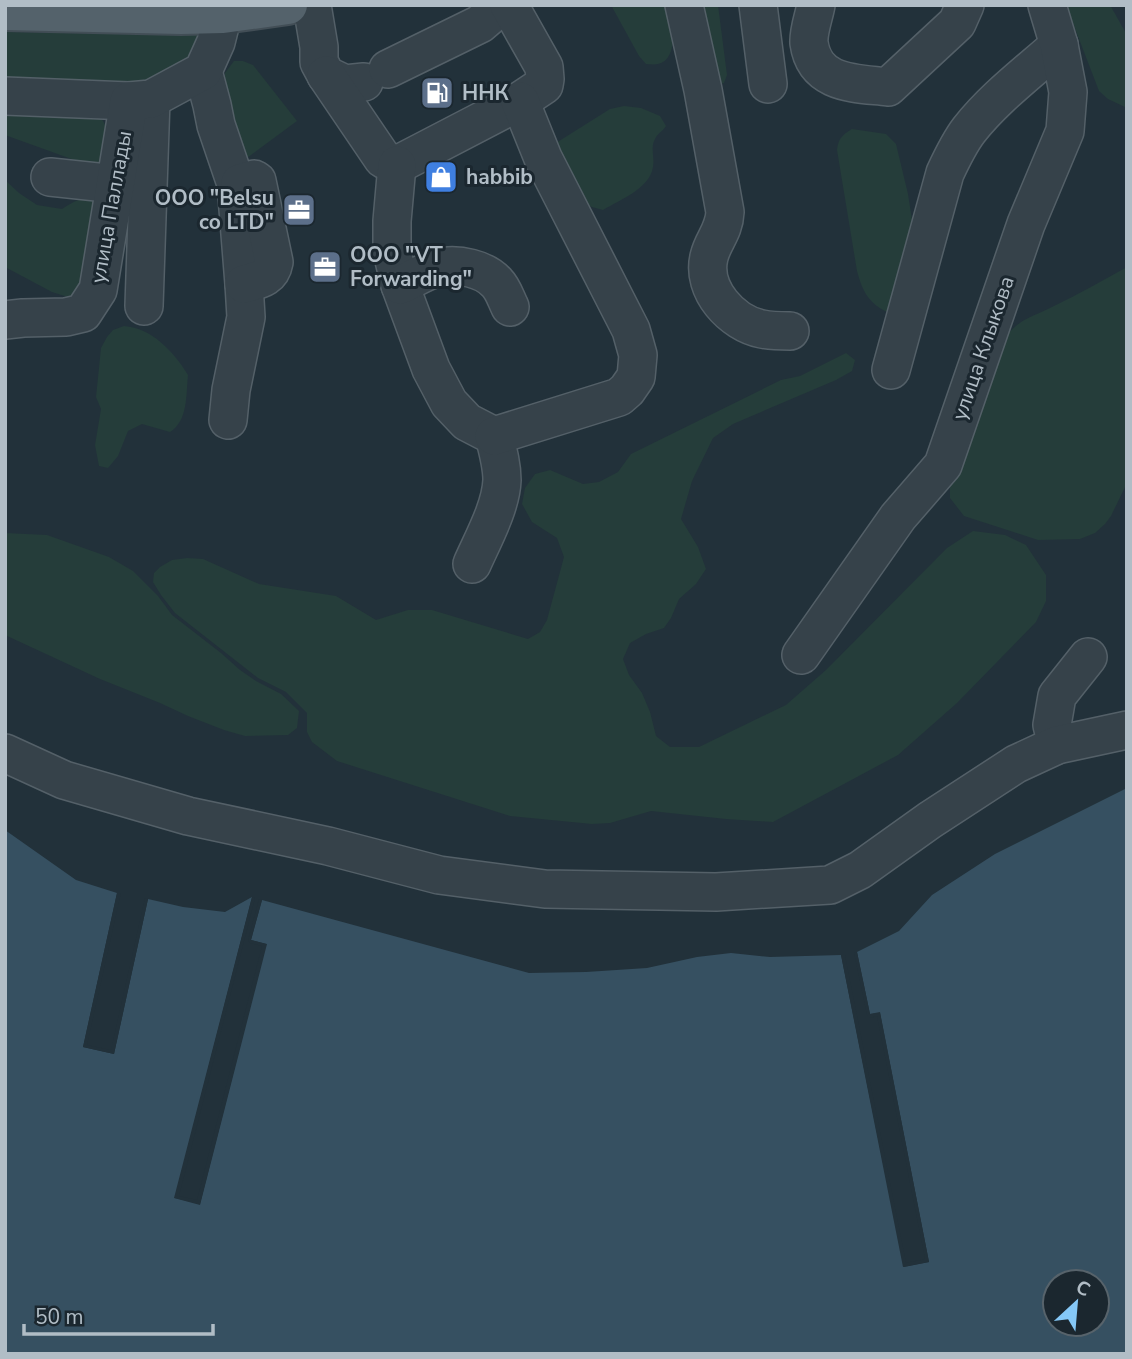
<svg xmlns="http://www.w3.org/2000/svg" width="1132" height="1359" font-family="'Nunito Sans',sans-serif">
<style>
.green{fill:#253d3a}
.water{fill:#365061;fill-rule:evenodd}
.pier{fill:#22313a}
.lines{fill:none;stroke-linecap:round;stroke-linejoin:round}
.minor-casing{stroke:#546068;stroke-width:40}
.major-casing{stroke:#424e56;stroke-width:42}
.minor{stroke:#36424a;stroke-width:37}
.major{stroke:#54626b;stroke-width:38}
.labels{text-anchor:middle;stroke-width:6;stroke-linejoin:round;paint-order:stroke}
.poi-label{font-size:21px;font-weight:bold;fill:#b1bdc6;stroke:#1b272f;text-anchor:start}
.street-label{font-size:21px;fill:#b1bdc6;stroke:#1b272f}
</style>
<rect width="100%" height="100%" fill="#22313a"/>
<g class="green">
<path d="M611 5H672C673 21 679 60 658 64 654 65 650 64 646 64L639 56Z"/>
<path d="M692 5H718L727 75 724 83 719 85Z"/>
<path d="M1066 5H1110L1127 35V108L1108 99 1099 91Z"/>
<path d="M196 30 200 35 199 48 162 84 5 82V32L172 35Z"/>
<path d="M234 61H243L253 65 297 121 243 161 223 83 225 73Z"/>
<path d="M624 106 641 108 660 116 666 126C663 131 657 134 655 139 650 147 655 158 653 167 650 188 620 200 603 210L592 207 586 204 556 143 610 109Z"/>
<path d="M5 107 98 114C114 133 107 148 102 170L5 135Z"/>
<path d="M852 129 886 134 896 144 908 194 912 220 901 298 896 310 887 312C868 303 862 290 857 271L837 150C838 139 842 135 852 129Z"/>
<path d="M5 180 19 193 37 205 62 209C79 198 82 196 101 204L90 288 74 299 52 292 5 267Z"/>
<path d="M1127 267V483L1111 516 1105 524 1095 533 1080 539 1038 540 964 516 950 498V479L1004 339C1019 318 1033 317 1054 306 1079 294 1103 280 1127 267Z"/>
<path d="M124 326C152 328 174 352 188 375 186 395 188 421 170 432L142 424 128 431 118 456 108 468 99 466 95 445 101 409 96 397 101 348 107 337 113 330Z"/>
<path d="M846 353 855 360 852 371 836 380 733 424 713 438 692 481 681 519 698 547 706 569 696 584 679 599 671 618 664 628 646 634 630 643 623 659 629 675 642 693 650 712 656 736 670 747H699L786 705 826 670 947 548 973 531 1005 535 1026 545 1046 575V601L1036 622 957 703 898 755 773 822 726 819 651 811 610 823 592 824 510 816 337 761 312 742 307 732V713L286 692 258 678 175 613 161 595 153 582 154 573 160 567 172 560 187 558 203 559 259 584 336 596 376 620 408 610H432L528 639 540 632 547 620 564 557 557 538 532 522 522 504 525 488 535 474 550 470 583 484 599 482 618 472 631 454 781 380 800 376Z"/>
<path d="M5 533 47 535 109 557 133 571 158 596 172 615 221 653 240 670 256 681 281 694 299 711 297 728 288 735 245 736 224 730 188 716 160 703 100 679 5 635Z"/>
</g>
<path class="water" d="M1127 788V1354H5V830L76 880 117 893 83 1047 114 1054 148 899 183 907 225 912 252 897 175 1198 200 1204 266 944 251 940 262 900 529 973 586 972 647 968 697 957 731 953 770 957 841 955 904 1267 929 1262 880 1013 870 1014 857 952 899 931 932 895 995 854ZM1055 1282H1097V1324H1055Z"/>
<g class="pier">
<path d="M117 893H121L87 1045 111 1050 145 898 148 899 114 1054 83 1047Z"/>
<path d="M252 897 255 898 179 1196 197 1200 262 946 250 943 248 940 259 899 262 900 251 940 267 944 200 1205 174 1198Z"/>
<path d="M857 952 870 1014 880 1012 929 1262 903 1267 841 955H845L906 1263 925 1259 877 1016 870 1018 867 1015 854 953Z"/>
</g>
<g class="lines">
<defs>
<g id="minor">
<path d="M312 5 319 47V62L326 75 345 84 364 82"/>
<path d="M684 5 703 90 725 212C724 232 713 240 709 257 701 290 732 323 762 329 771 331 781 331 790 331"/>
<path d="M758 5 768 84"/>
<path d="M816 5C814 16 808 32 809 43 815 85 855 83 888 87L957 23 965 5"/>
<path d="M388 69 480 24 494 12 498 5"/>
<path d="M203 71 212 105 216 125 236 184 244 284 246 317 231 390 228 420"/>
<path d="M326 75 383 159 397 165 520 101 544 85 545 79 544 67 509 5"/>
<path d="M5 96 129 101"/>
<path d="M397 165 392 221V252L400 285 431 369 449 403 467 422 494 436C498 451 502 465 502 480 501 507 483 539 472 564"/>
<path d="M50 177 116 184"/>
<path d="M240 183 254 179 257 181 274 262C271 279 258 280 244 284"/>
<path d="M400 285C413 279 427 270 440 267 458 263 485 269 497 283 503 289 506 299 510 307"/>
<path d="M144 306 151 99"/>
<path d="M5 320 23 318 66 317 83 313 98 290 129 101 151 99 203 71 216 42 223 14"/>
<path d="M891 370 945 173C952 158 959 143 969 130 994 98 1029 72 1059 45"/>
<path d="M494 436 619 397 627 390 636 377 638 355 631 330 543 158 520 101"/>
<path d="M801 655 898 517 943 465 1026 224 1065 131 1068 92 1059 45 1047 5"/>
<path d="M1057 745 1052 725 1057 696 1088 657"/>
<path d="M5 753 64 780 188 816 328 846 439 875 545 889 716 892 830 885 860 870 930 820 1016 764 1057 745 1127 730"/>
</g>
<path id="major" d="M5 11 181 15 223 14 288 5"/>
</defs>
<use href="#minor" class="minor-casing"/>
<use href="#major" class="major-casing"/>
<use href="#minor" class="minor"/>
<use href="#major" class="major"/>
</g>
<defs>
<symbol id="fuel-square" viewBox="-11 -11 22 22"><rect x="-9" y="-9" width="18" height="18" rx="4" fill="#5c6f8a" stroke="#1b272f"/><path d="M-5.5-6h7V0h2V4h1.3V-2.5L3-4.5l.8-.8L6-3V5H2.5V1h-1V6h-7ZM-4.2-4.7v3.2H.2V-4.7Z" fill="#fff"/></symbol>
<symbol id="shop-square" viewBox="-11 -11 22 22"><rect x="-9" y="-9" width="18" height="18" rx="4" fill="#3f7fe0" stroke="#1b272f"/><path d="M-5-2.5h2.3a2.7 3.5 0 0 1 5.4 0H5L5.5 6h-11ZM-1.5-2.5h3a1.5 2.3 0 0 0-3 0Z" fill="#fff"/></symbol>
<symbol id="office-square" viewBox="-11 -11 22 22"><rect x="-9" y="-9" width="18" height="18" rx="4" fill="#5c6f8a" stroke="#1b272f"/><path d="M-6-3h4V-5.5h4V-3h4V5H-6ZM-1-4.5V-3h2v-1.5ZM-6 0V1H6V0Z" fill="#fff"/></symbol>
</defs>
<g fill-rule="evenodd">
<use href="#fuel-square" x="418" y="74" width="38" height="38"/>
<use href="#shop-square" x="422" y="158" width="38" height="38"/>
<use href="#office-square" x="280" y="191" width="38" height="38"/>
<use href="#office-square" x="306" y="248" width="38" height="38"/>
</g>
<g class="labels">
<g class="poi-label">
<text x="462" y="100">ННК</text>
<text x="466" y="184">habbib</text>
<text x="274" y="205" text-anchor="end">OOO "Belsu<tspan x="274" dy="24">co LTD"</tspan></text>
<text x="350" y="262">OOO "VT<tspan x="350" dy="24">Forwarding"</tspan></text>
</g>
<g class="street-label">
<text transform="translate(111 207) rotate(-80)" y="7">улица Паллады</text>
<text transform="translate(983 348) rotate(-71)" y="7">улица Клыкова</text>
</g>
</g>
<rect width="1132" height="1359" fill="none" stroke="#b1bdc6" stroke-width="14"/>
<g transform="translate(1076 1303) rotate(26)"><circle r="33" fill="#1b272f" stroke="#57636b" stroke-width="2"/>
<path d="M0-5L12 26L0 18L-12 26Z" fill="#85c8f7"/>
<text y="-10" font-size="19" font-weight="bold" text-anchor="middle" fill="#b1bdc6">С</text>
</g>
<path d="M24 1324v10h189v-10" fill="none" stroke="#b1bdc6" stroke-width="3.5"/>
<text x="35" y="1324" font-size="21" fill="#b1bdc6" stroke="#1b272f" stroke-width="5" paint-order="stroke">50 m</text>
</svg>
